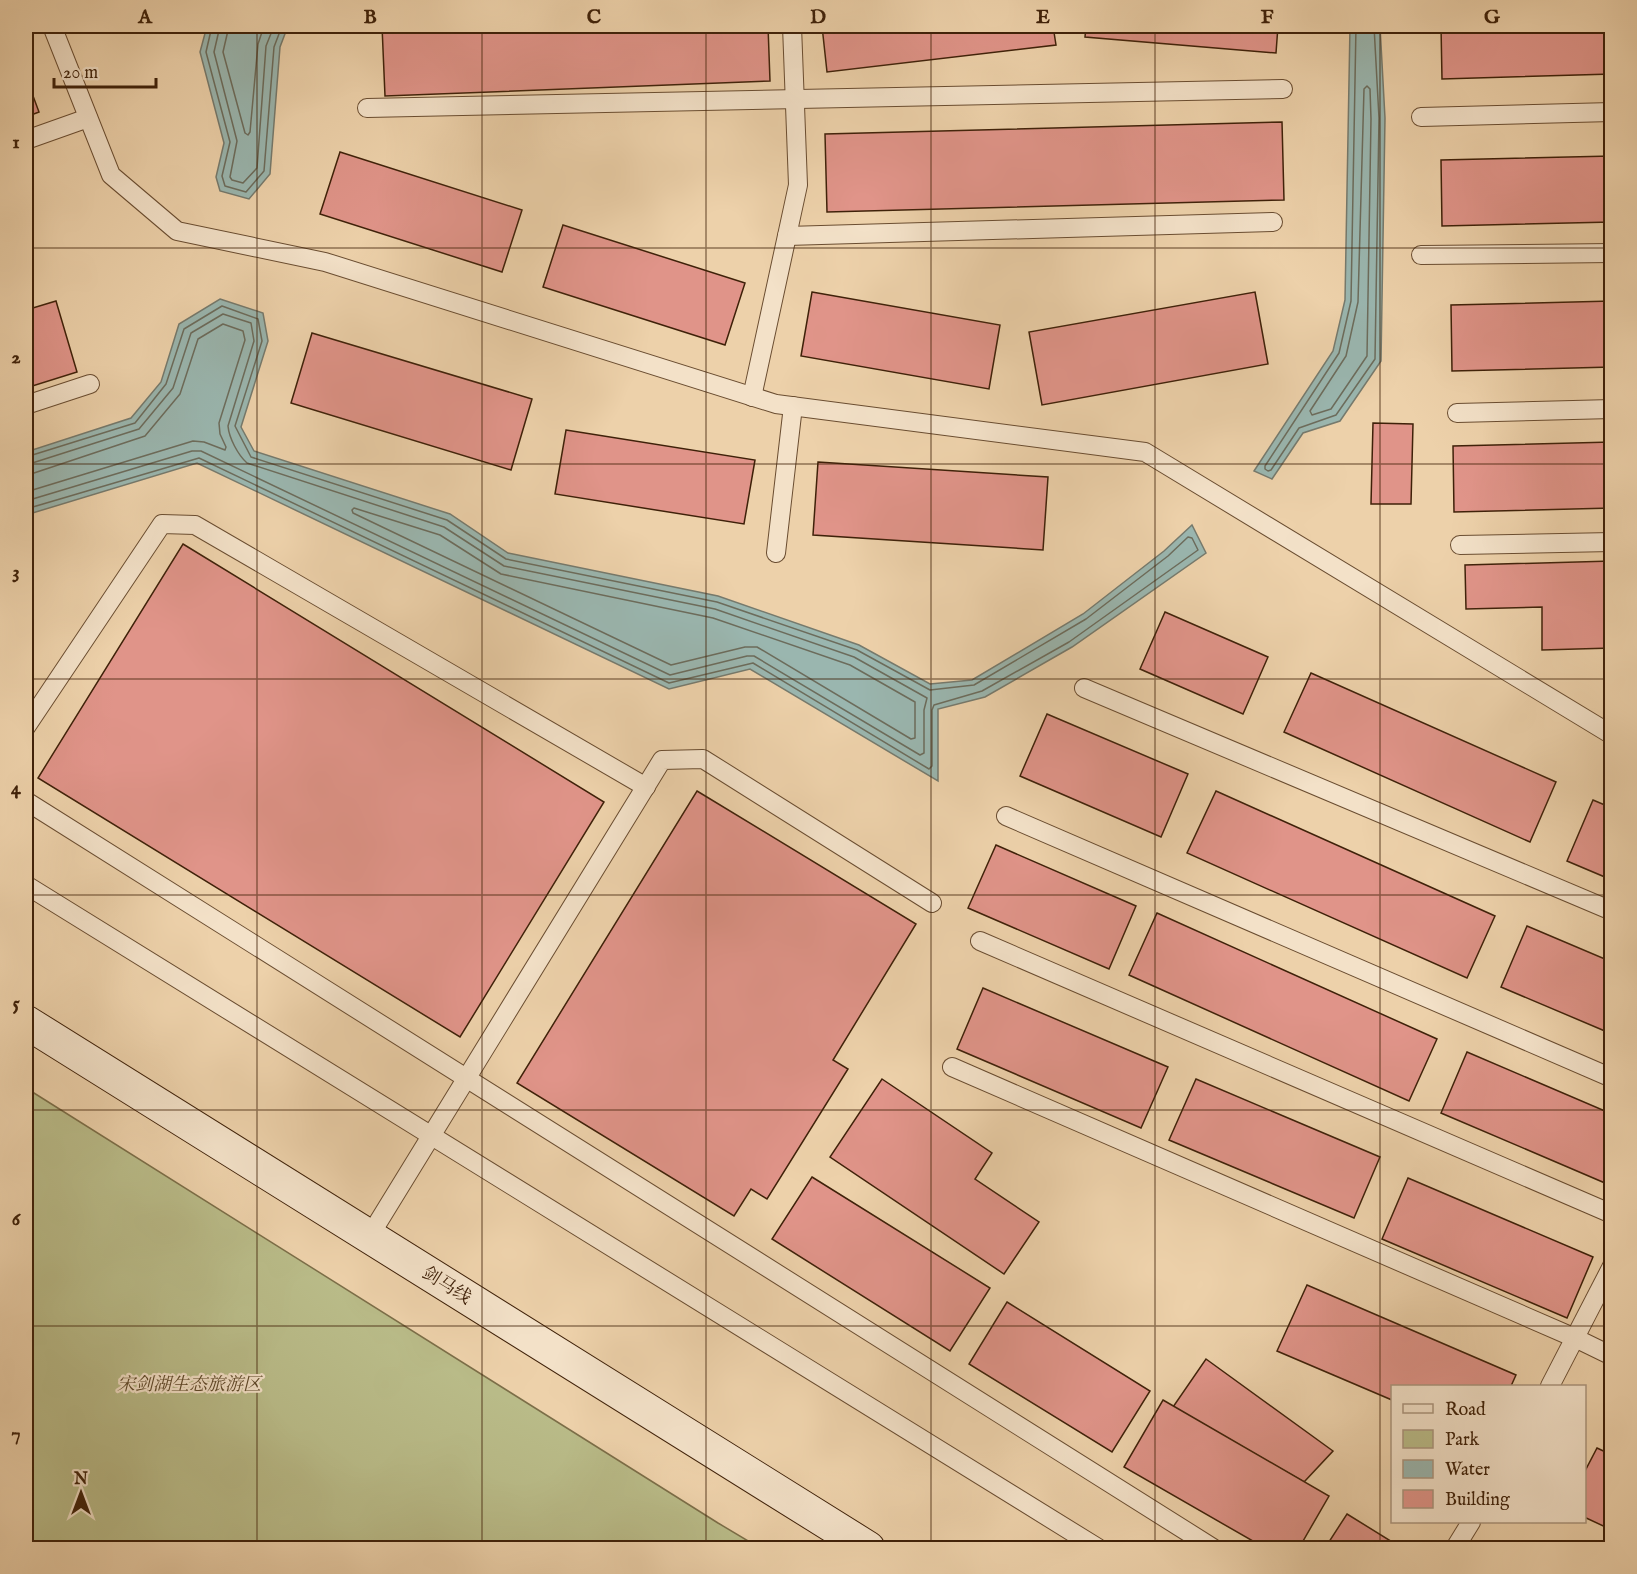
<svg xmlns="http://www.w3.org/2000/svg" width="1637" height="1574" font-family="'IM FELL English','Noto Serif SC',serif">
<style>
.green{fill:#b9bb88;stroke:#7c6e48;stroke-width:1.5}
.water{fill:#9ab6af;stroke:#767a6d;stroke-width:1.5}
.lines{fill:none;stroke-linecap:round;stroke-linejoin:round}
.shore{stroke:#6c6c5c;stroke-width:1.5}
.building{fill:#e09489;stroke:#3f2109;stroke-width:1.5}
.lane-casing{stroke:#6a4d31;stroke-width:20}
.secondary-casing{stroke:#3f2109;stroke-width:35}
.lane{stroke:#f3e1c8;stroke-width:18}
.secondary{stroke:#f3e1c8;stroke-width:33}
.grid{fill:none;stroke:#3f2109;stroke-width:1.5;stroke-opacity:0.55}
.labels{text-anchor:middle;stroke-width:4.5;stroke-linejoin:round;paint-order:stroke}
.street-label{font-size:18px;fill:#3f2109;stroke:#f3e1c8}
.park-label{font-size:18px;font-style:italic;fill:#5e4829;stroke:#f3e1c8}
.neatline{fill:none;stroke:#3f2109;stroke-width:2}
.grid-label{font-size:20px;text-anchor:middle;font-weight:bold;fill:#3f2109}
</style>
<rect width="100%" height="100%" fill="#edd1aa"/>
<filter id="stains"><feTurbulence type="fractalNoise" baseFrequency=".00333" numOctaves="4"/><feColorMatrix values="0 0 0 0 .2 0 0 0 0 .09 0 0 0 0 .02 0 0 0 .5 -.17"/></filter>
<radialGradient id="worn" r=".72"><stop offset=".6" stop-color="#630" stop-opacity="0"/><stop offset="1" stop-color="#630" stop-opacity=".3"/></radialGradient>
<path class="green" d="M26 1088 718 1523 760 1548H26Z"/>
<g class="water">
<path d="M207 26H288L280 47 270 174 249 199 220 191 216 177 224 143 200 52Z"/>
<path d="M1350 26H1380L1385 118 1381 361 1340 421 1303 433 1272 479 1254 471 1333 351 1345 300Z"/>
<path d="M220 299 263 313 268 341 241 427 254 451 450 514 508 553 718 596 859 645 930 684 972 680 1083 614 1164 551 1192 525 1206 553 1072 647 985 697 938 709V781L750 669 669 689 197 463 26 515V452L131 418 161 382 179 324Z"/>
</g>
<g class="lines">
<g class="shore">
<path d="M212 26 206 52 230 142 222 176 225 186 246 192 264 171 274 47 282 26"/>
<path d="M220 26 214 52 237 141 230 177 232 180 243 183 257 168 266 46 274 26"/>
<path d="M229 26 223 52 245 133 248 135 250 132 258 44 264 26"/>
<path d="M1356 26 1351 301 1339 353 1265 466V469L1268 471 1271 470 1299 428 1336 415 1375 359 1379 118 1374 26"/>
<path d="M1367 86 1370 89 1371 119 1367 356 1331 409 1312 415 1310 411 1346 356 1358 302 1364 89Z"/>
<path d="M26 457 135 423 166 384 184 329 222 306 258 319 262 341 235 426 251 457 447 520 506 559 717 602 857 650 930 690 974 685 1086 619 1168 556 1188 537 1192 538 1198 550 1069 642 982 691 934 705 932 710V766L929 769 753 663 669 683 199 458 26 509"/>
<path d="M26 465 139 429 173 388 191 333 223 314 251 323 254 341 228 426C229 438 238 455 247 463L444 527 504 566 715 609 854 657 927 698 924 710V753L920 755 754 656H747L670 675 201 451H192L26 501"/>
<path d="M26 474 34 473 145 436 180 394 198 339 223 324 243 331 245 340 219 423 220 434 226 447 225 450 204 442 193 441 26 492"/>
<path d="M354 508 440 535 501 574 713 618 850 665 915 702V738L911 739 757 647H745L671 665 353 513 352 510Z"/>
</g>
</g>
<g class="building">
<path d="M382 26H768L770 81 385 96Z"/>
<path d="M822 26H1053L1056 45 827 72Z"/>
<path d="M1086 26H1278L1276 53 1085 37Z"/>
<path d="M1441 26H1612V74L1442 79Z"/>
<path d="M26 77 39 112 26 117Z"/>
<path d="M1282 122 1284 200 827 212 825 134Z"/>
<path d="M340 152 522 210 502 272 320 214Z"/>
<path d="M1612 156V222L1442 226 1441 160Z"/>
<path d="M563 225 745 283 725 345 543 287Z"/>
<path d="M812 292 1000 325 989 389 801 356Z"/>
<path d="M1255 292 1268 364 1042 405 1029 332Z"/>
<path d="M56 301 77 372 26 388V310Z"/>
<path d="M1612 301V367L1452 371 1451 305Z"/>
<path d="M312 333 532 399 511 470 291 403Z"/>
<path d="M1373 423 1413 424 1411 504H1371Z"/>
<path d="M566 430 755 460 744 524 555 494Z"/>
<path d="M1612 442V508L1454 512 1453 446Z"/>
<path d="M818 462 1048 477 1043 550 813 535Z"/>
<path d="M183 544 604 802 460 1037 38 778Z"/>
<path d="M1612 561V648L1542 650V607L1466 609 1465 565Z"/>
<path d="M1165 612 1268 657 1243 714 1140 669Z"/>
<path d="M1311 673 1556 782 1530 842 1284 732Z"/>
<path d="M1047 714 1188 774 1161 837 1020 776Z"/>
<path d="M697 791 916 924 833 1060 848 1069 767 1199 751 1189 734 1216 517 1083Z"/>
<path d="M1216 791 1495 916 1467 978 1187 853Z"/>
<path d="M1593 800 1612 808V880L1567 861Z"/>
<path d="M996 845 1136 906 1109 969 968 908Z"/>
<path d="M1157 913 1437 1039 1409 1101 1129 975Z"/>
<path d="M1527 926 1612 962V1034L1501 987Z"/>
<path d="M983 988 1168 1067 1141 1128 957 1049Z"/>
<path d="M1467 1052 1612 1114V1186L1441 1113Z"/>
<path d="M882 1079 992 1153 975 1179 1039 1222 1004 1274 830 1157Z"/>
<path d="M1196 1079 1380 1157 1354 1218 1169 1140Z"/>
<path d="M812 1177 990 1288 950 1351 772 1239Z"/>
<path d="M1408 1178 1593 1257 1567 1318 1382 1239Z"/>
<path d="M1307 1285 1516 1375 1511 1386H1392V1400L1277 1351Z"/>
<path d="M1007 1302 1150 1391 1112 1452 969 1364Z"/>
<path d="M1206 1359 1333 1451 1304 1482 1173 1407Z"/>
<path d="M1163 1400 1329 1496 1299 1548H1265L1124 1467Z"/>
<path d="M1597 1448 1612 1455V1530L1584 1517V1473Z"/>
<path d="M1347 1514 1402 1548H1325Z"/>
</g>
<g class="lines">
<defs>
<g id="lane">
<path d="M52 26 111 175 177 231 325 262 776 404 1145 452 1612 735"/>
<path d="M367 108 1283 89"/>
<path d="M1421 117 1612 112"/>
<path d="M26 140 88 118"/>
<path d="M787 236 1273 222"/>
<path d="M1421 255 1612 253"/>
<path d="M752 397 798 185 792 26"/>
<path d="M26 405 90 384"/>
<path d="M1457 413 1612 409"/>
<path d="M1460 545 1612 542"/>
<path d="M776 553 793 406"/>
<path d="M1084 688 1612 911"/>
<path d="M26 727 162 524 195 525 646 787"/>
<path d="M26 801 1213 1548"/>
<path d="M1006 816 1612 1078"/>
<path d="M26 885 1098 1548"/>
<path d="M980 941 1612 1214"/>
<path d="M952 1067 1575 1338 1612 1356"/>
<path d="M369 1237 662 760 703 759 932 903"/>
<path d="M1550 1386 1612 1266"/>
<path d="M1455 1548 1471 1522"/>
</g>
<path id="secondary" d="M26 1022 868 1548"/>
</defs>
<use href="#lane" class="lane-casing"/>
<use href="#secondary" class="secondary-casing"/>
<use href="#lane" class="lane"/>
<use href="#secondary" class="secondary"/>
</g>
<path class="grid" d="M257 26V1548M482 26V1548M706 26V1548M931 26V1548M1155 26V1548M1380 26V1548M26 248H1612M26 464H1612M26 679H1612M26 895H1612M26 1110H1612M26 1326H1612"/>
<g class="labels">
<g class="street-label">
<text transform="translate(447 1285) rotate(32)" y="6">剑马线</text>
</g>
<g class="park-label">
<text x="189" y="1390">宋剑湖生态旅游区</text>
</g>
</g>
<rect width="1637" height="1574" fill="none" stroke="#edd1aa" stroke-width="66"/>
<rect x="1391" y="1385" width="195" height="138" fill="#f3e1c8" stroke="#ab947c" stroke-width="1.5"/>
<rect x="1403" y="1404" width="30" height="9" fill="#f3e1c8" stroke="#ab947c" stroke-width="1.5"/>
<text x="1445" y="1415" font-size="18" fill="#3f2109">Road</text>
<rect x="1403" y="1430" width="30" height="18" fill="#b9bb88" stroke="#ab947c" stroke-width="1.5"/>
<text x="1445" y="1445" font-size="18" fill="#3f2109">Park</text>
<rect x="1403" y="1460" width="30" height="18" fill="#9ab6af" stroke="#ab947c" stroke-width="1.5"/>
<text x="1445" y="1475" font-size="18" fill="#3f2109">Water</text>
<rect x="1403" y="1490" width="30" height="18" fill="#e09489" stroke="#ab947c" stroke-width="1.5"/>
<text x="1445" y="1505" font-size="18" fill="#3f2109">Building</text>
<g transform="translate(81 1493)" stroke="#f3e1c8" stroke-width="4.5" paint-order="stroke">
<path d="M0-4.5L10 22L0 15L-10 22Z" fill="#3f2109"/>
<text y="-9" font-size="16" font-weight="bold" text-anchor="middle" fill="#3f2109">N</text>
</g>
<path d="M54 78v9h102v-9" fill="none" stroke="#3f2109" stroke-width="3"/>
<text x="63" y="78" font-size="18" fill="#3f2109" stroke="#f3e1c8" stroke-width="4.5" paint-order="stroke">20 m</text>
<rect x="33" y="33" width="1571" height="1508" class="neatline"/>
<g class="grid-label">
<text x="145" y="23">A</text>
<text x="370" y="23">B</text>
<text x="594" y="23">C</text>
<text x="818" y="23">D</text>
<text x="1043" y="23">E</text>
<text x="1267" y="23">F</text>
<text x="1492" y="23">G</text>
<text x="16" y="148">1</text>
<text x="16" y="363">2</text>
<text x="16" y="578">3</text>
<text x="16" y="794">4</text>
<text x="16" y="1009">5</text>
<text x="16" y="1225">6</text>
<text x="16" y="1440">7</text>
</g>
<rect width="100%" height="100%" filter="url(#stains)"/>
<rect width="100%" height="100%" fill="url(#worn)"/>
</svg>
